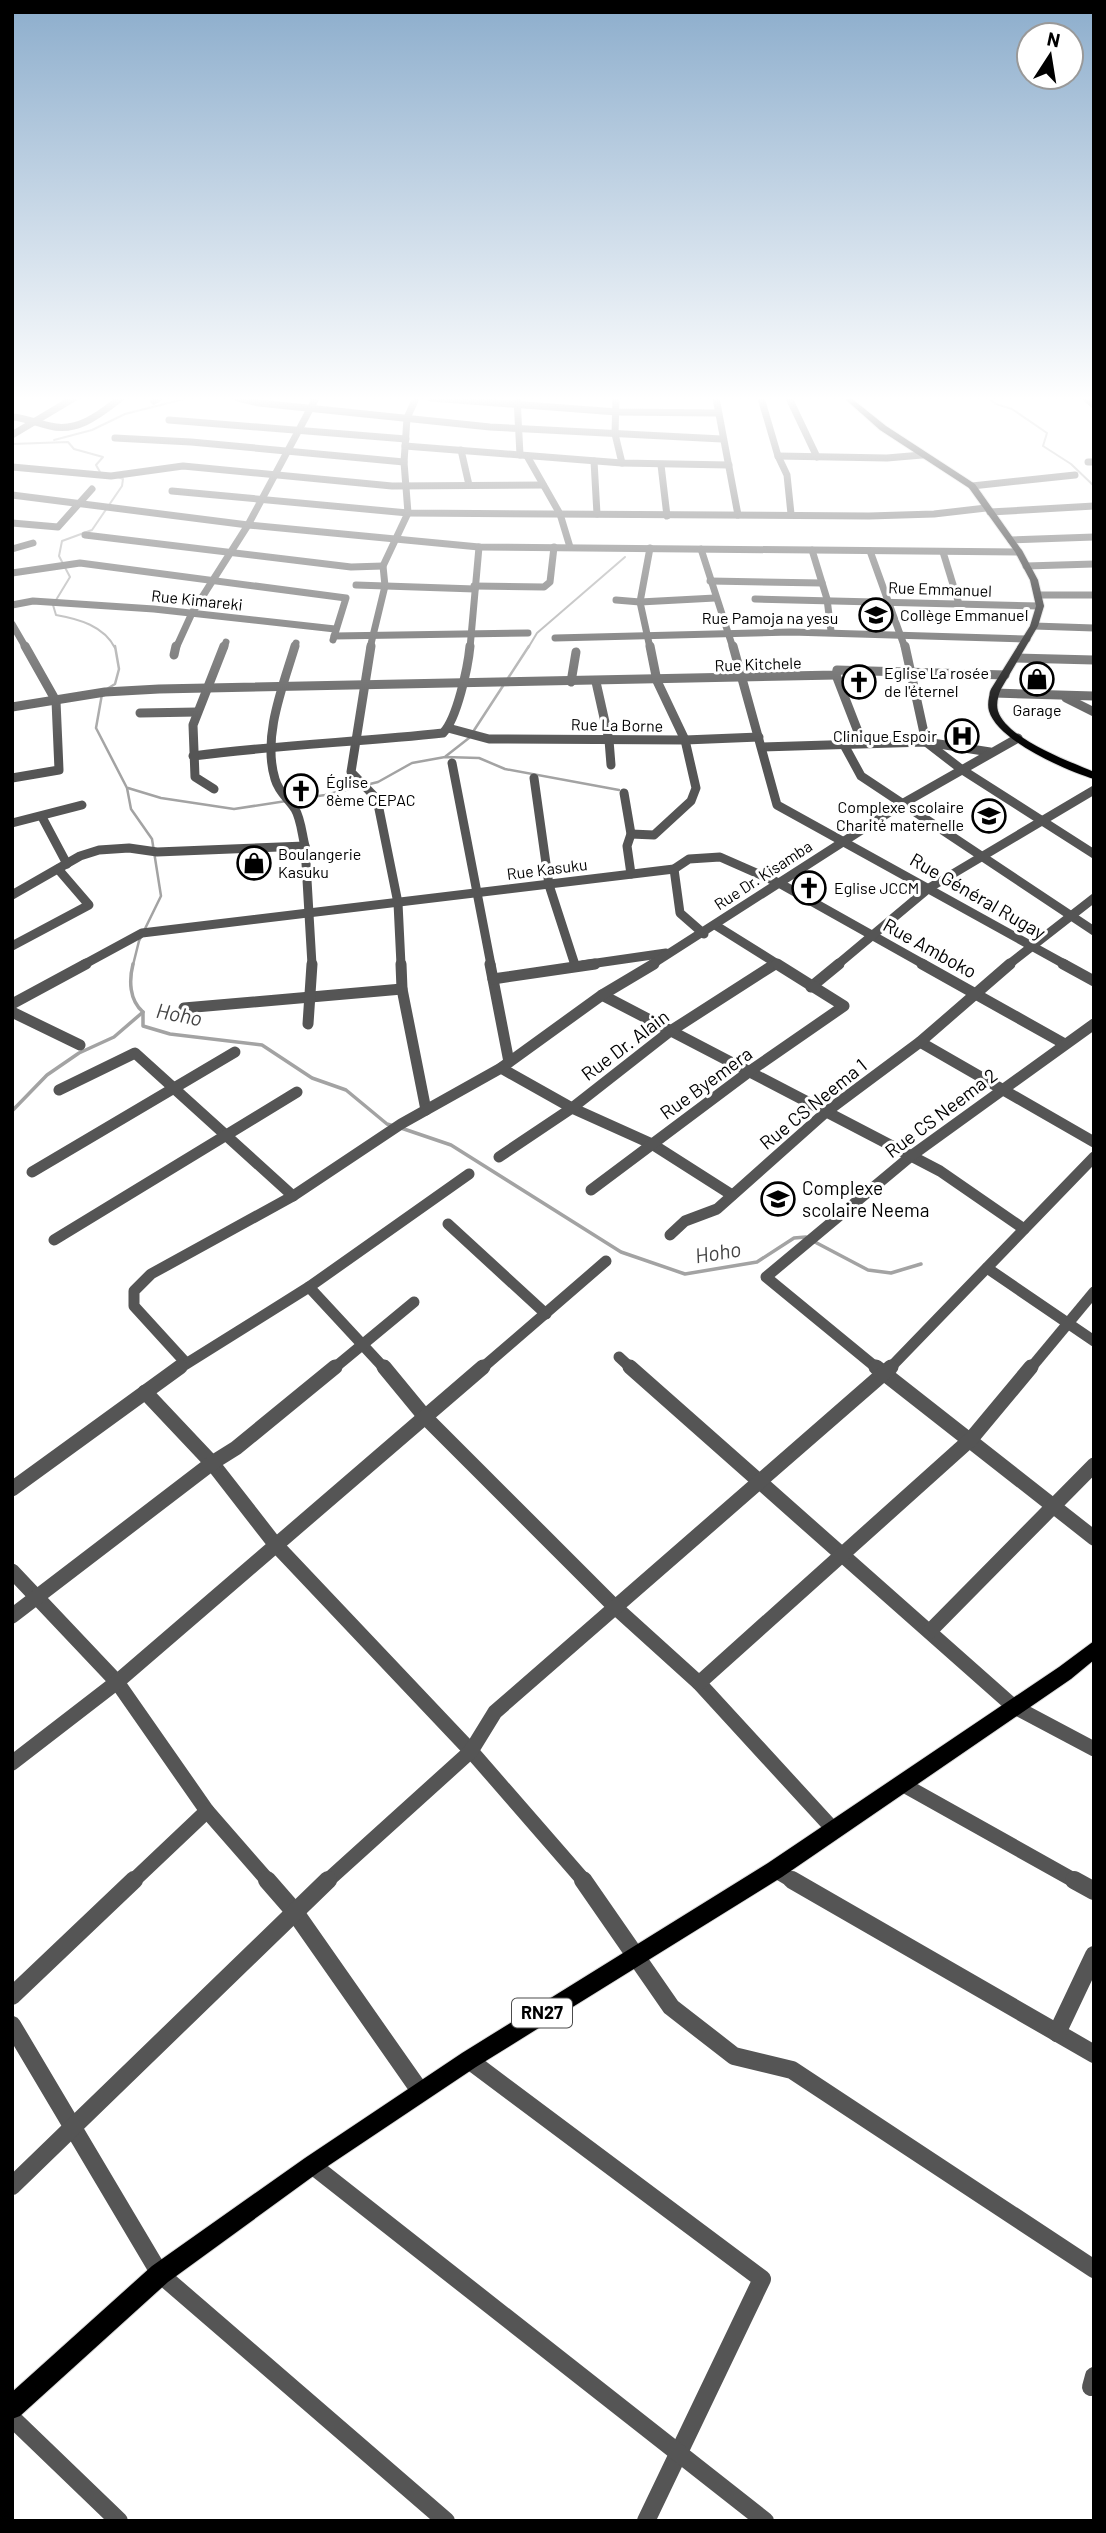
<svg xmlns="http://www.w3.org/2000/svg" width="1106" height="2533" font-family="Barlow,sans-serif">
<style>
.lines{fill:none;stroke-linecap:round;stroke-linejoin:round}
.stream-far2{stroke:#a3a3a3;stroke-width:2}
.stream-far1{stroke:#a3a3a3;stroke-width:2.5}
.stream{stroke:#a3a3a3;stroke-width:3.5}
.major-casing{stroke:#dbdbdb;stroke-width:2}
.minor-far4{stroke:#555;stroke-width:7}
.minor-far3{stroke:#555;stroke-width:9}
.minor-far2{stroke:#555;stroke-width:11}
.minor-far1{stroke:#555;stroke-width:15}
.minor{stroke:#555;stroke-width:18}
.major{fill:#000;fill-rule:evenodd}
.labels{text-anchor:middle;stroke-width:6;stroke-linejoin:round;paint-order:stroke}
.far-street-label{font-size:16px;fill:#000;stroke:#fff}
.far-poi-label{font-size:16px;fill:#000;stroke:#fff;text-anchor:start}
.shield{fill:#fff;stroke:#4c4c4c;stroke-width:2}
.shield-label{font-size:18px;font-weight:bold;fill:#000}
.street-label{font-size:19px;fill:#000;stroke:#fff}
.poi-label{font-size:19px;fill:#000;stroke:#fff;text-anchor:start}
.water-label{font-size:21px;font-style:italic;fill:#444;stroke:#fff}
</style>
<rect width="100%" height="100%" fill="#fff"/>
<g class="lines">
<g class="stream-far2">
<path d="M988 398 996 404 1012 409 1047 433 1043 446 1071 464 1094 486"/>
<path d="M54 440 92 430 125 414 188 398"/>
<path d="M12 444 68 442 74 449 103 457 96 465 100 472"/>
<path d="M115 648C104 626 79 619 56 615L53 605 70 577 59 556 62 541 92 530 122 486 123 479 118 477"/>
<path d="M528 648 537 633 625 557"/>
</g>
<g class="stream-far1">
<path d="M107 689 115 684 119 669 115 646"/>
<path d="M102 694 96 728 127 788 131 809 152 839 161 896 139 941 133 965"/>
<path d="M446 756 469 738 529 646"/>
<path d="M128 788 161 798 234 809 325 795 378 782 412 763 445 757 479 758 505 769 619 790"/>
</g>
<g class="stream">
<path d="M133 964C129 980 129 1000 143 1012V1026L170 1034 262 1045 312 1078 346 1090 387 1124 394 1126"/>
<path d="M12 1111 47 1075 79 1053 114 1037 143 1012"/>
<path d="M401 1128 451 1145 621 1252 685 1274 757 1262 794 1238 806 1237"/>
<path d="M813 1241 868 1270 891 1273 921 1264"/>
</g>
<defs>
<g id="major">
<path d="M844 398H851L886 426 975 484 1023 552 1038 580 1044 606 1038 626 1001 689C998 696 996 704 998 711 1007 739 1069 761 1094 772V779C1065 770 998 741 989 711 987 704 989 696 991 689L1030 626 1036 606 1030 580 1015 552 969 488 880 430Z"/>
<path d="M1094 1641V1660L1071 1679 782 1877 476 2067 319 2172 168 2282 20 2416 12 2419V2392L152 2266 305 2158 462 2053 768 1863 1059 1667Z"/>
</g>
</defs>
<use href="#major" class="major-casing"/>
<g class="minor-far4">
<path d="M238 398 259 403 490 427 722 439"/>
<path d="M431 398 617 412 718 413"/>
<path d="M517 398 520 455"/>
<path d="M616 398 615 434 622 463"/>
<path d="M716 398 738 515"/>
<path d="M761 398 778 456 787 475 791 514"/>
<path d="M789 398 817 457"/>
<path d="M1086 398 1094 405"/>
<path d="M154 401 159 398"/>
<path d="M12 417C26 418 37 423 50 426 78 433 100 414 121 398"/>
<path d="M169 420 406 439"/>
<path d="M12 435 74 398"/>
<path d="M115 438 191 442 404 462"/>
<path d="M405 446 622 463 729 465"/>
<path d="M461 450 469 485"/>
<path d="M527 456 560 514 570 547"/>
<path d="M778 456 887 458 922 455"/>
<path d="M594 461 597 514"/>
<path d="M1088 462H1094"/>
<path d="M661 465 667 516"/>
<path d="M12 467 111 476 183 466 392 486 543 485"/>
<path d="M972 486 1075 475"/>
<path d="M172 491 408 513 869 516 934 514 986 508"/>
<path d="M12 495 248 525 479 547 1019 552"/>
<path d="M990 512 1094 506"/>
<path d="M12 523 58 527 92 489"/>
<path d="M85 535 351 567 383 566"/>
<path d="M1011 540 1094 537"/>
<path d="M12 549 33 543"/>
<path d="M701 549 733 648"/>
<path d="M812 550 827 599 831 631"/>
<path d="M870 551 905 648"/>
<path d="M943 552 959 604"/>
<path d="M1026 566 1094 564"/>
<path d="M12 573 80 563 346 598 333 640"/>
<path d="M710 581 822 583"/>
<path d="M356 585 475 589"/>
<path d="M474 586 544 587 550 582 554 547"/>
<path d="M1038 595H1094"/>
<path d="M755 599 1040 606"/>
<path d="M616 600 640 602 715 598"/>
<path d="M12 605 33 601 154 609 335 629"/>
<path d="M12 624 26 648"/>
<path d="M1034 626 1094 628"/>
<path d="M334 636 528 633"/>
<path d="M555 638 791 632 1027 639"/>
<path d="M176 648 192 613 248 525 316 398"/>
<path d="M224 648 226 642"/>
<path d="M294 648 296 643"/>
<path d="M370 648 385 586 383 566 408 513 404 462 407 418 416 398"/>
<path d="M470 648 479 547"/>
<path d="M650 648 640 602 650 548"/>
</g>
<g class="minor-far3">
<path d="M295 646C283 686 262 737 275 779 279 793 288 798 295 809 301 819 302 835 305 846"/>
<path d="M371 646 351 772 377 799 398 903 401 965"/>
<path d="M733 646 777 805 1066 965"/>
<path d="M905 646 926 742 961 769 1094 854"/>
<path d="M174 655 176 646"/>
<path d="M1016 658 1094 660"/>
<path d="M836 675 862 742"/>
<path d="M571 682 576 652"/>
<path d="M596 682 609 740 611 765"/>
<path d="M994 693 1094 696"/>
<path d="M1066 698 1094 712"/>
<path d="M12 707 105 692 159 689 836 675 837 670 1005 675"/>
<path d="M140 713 197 712"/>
<path d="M448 728 489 739 685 740 759 737"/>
<path d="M843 743 861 776 1094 931"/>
<path d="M762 747 926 742 990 752"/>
<path d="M193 756C276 745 360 742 443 733 457 719 468 667 470 646"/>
<path d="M452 763 491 965"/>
<path d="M12 778 59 770 56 701 25 646"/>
<path d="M534 778 549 885 575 965"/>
<path d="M214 789 195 777 193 725 224 646"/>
<path d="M624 793 631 834 627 846 631 874"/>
<path d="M42 817 67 864"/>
<path d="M12 823 82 805"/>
<path d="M631 834 654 835 691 801 696 788 685 740 657 681 650 646"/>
<path d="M674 869 680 913 704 934"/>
<path d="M12 895 80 856 99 850 129 848 157 852 305 846 312 965"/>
<path d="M715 925 779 965"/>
<path d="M12 946 89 905 58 869"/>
<path d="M83 965 142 933 674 869 689 859 720 857 779 883 925 965"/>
<path d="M583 965 666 953"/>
<path d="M651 965 902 804 1018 738"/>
<path d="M837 965 929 888 1094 790"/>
<path d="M1008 965 1094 898"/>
</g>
<g class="minor-far2">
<path d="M401 964 402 989 426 1110"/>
<path d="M490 964 509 1062"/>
<path d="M922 964 1063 1043"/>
<path d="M1063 964 1094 981"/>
<path d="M493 979 595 964"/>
<path d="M811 987 839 964"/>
<path d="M602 995 940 1171 1024 1229"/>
<path d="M12 1004 86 964"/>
<path d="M184 1008 402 989"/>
<path d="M12 1012 80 1045"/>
<path d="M308 1024 312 964"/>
<path d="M920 1042 1094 1142"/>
<path d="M501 1068 572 1108 652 1144 732 1195"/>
<path d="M59 1090 135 1053 293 1196"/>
<path d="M499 1157 572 1108 669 1032 775 964"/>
<path d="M32 1172 235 1052"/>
<path d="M591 1190 750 1071 844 1006 777 964"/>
<path d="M448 1224 546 1314"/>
<path d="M670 1235 685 1221 717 1209 826 1112 920 1042 1010 964"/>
<path d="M54 1240 297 1092"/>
<path d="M987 1268 1094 1341"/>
<path d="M309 1287 385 1369"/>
<path d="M619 1357 632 1369"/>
<path d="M186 1363 134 1306V1291L151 1274 293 1196 401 1124 501 1068 602 995 654 964"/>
<path d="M178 1369 309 1287 469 1174"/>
<path d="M333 1369 414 1302"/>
<path d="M481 1369 606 1261"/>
<path d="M878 1369 766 1277 911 1156 1094 1024"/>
<path d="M889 1369 1094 1157"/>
<path d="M1030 1369 1094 1292"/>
</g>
<g class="minor-far1">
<path d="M384 1367 426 1418 615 1607 699 1683 833 1829"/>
<path d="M630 1367 1013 1706 1094 1749"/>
<path d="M876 1367 1094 1538"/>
<path d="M145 1392 212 1463 275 1544 471 1751 585 1882"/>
<path d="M12 1489 180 1367"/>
<path d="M12 1571 117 1682 207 1811 269 1882"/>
<path d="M12 1616 212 1463 236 1448 335 1367"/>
<path d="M930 1631 1094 1465"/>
<path d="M699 1683 971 1439 1031 1367"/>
<path d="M12 1763 117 1682 483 1367"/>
<path d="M902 1784 1077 1882"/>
<path d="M775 1870 795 1882"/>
<path d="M132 1882 207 1811"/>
<path d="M326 1882 471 1751 495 1712 891 1367"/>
</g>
<g class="minor">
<path d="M267 1880 294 1911 420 2091"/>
<path d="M583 1880 671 2007 734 2056 792 2070 1094 2269"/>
<path d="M792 1880 1094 2054"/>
<path d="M1074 1880 1094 1891"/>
<path d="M12 1996 134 1880"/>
<path d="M12 2025 160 2274 446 2521"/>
<path d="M1057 2033 1094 1955"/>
<path d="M469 2060 762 2279 646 2521"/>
<path d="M312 2165 765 2521"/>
<path d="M12 2186 328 1880"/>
<path d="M1091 2387 1094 2376"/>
<path d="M12 2418 119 2521"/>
</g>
<use href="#major" class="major"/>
</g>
<linearGradient id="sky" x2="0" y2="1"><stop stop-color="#8cadcc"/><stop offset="0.53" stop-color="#fff"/><stop offset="1" stop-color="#fff" stop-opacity="0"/></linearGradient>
<rect width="1106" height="752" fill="url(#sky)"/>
<defs>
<symbol id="school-ring" viewBox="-11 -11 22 22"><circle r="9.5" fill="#fff" stroke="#000" stroke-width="1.5"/><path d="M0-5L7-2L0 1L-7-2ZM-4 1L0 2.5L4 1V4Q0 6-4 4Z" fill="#000"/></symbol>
<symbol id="shop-ring" viewBox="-11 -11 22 22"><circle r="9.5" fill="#fff" stroke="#000" stroke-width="1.5"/><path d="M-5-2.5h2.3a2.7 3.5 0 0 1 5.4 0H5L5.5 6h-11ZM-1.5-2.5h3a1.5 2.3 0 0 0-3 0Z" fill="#000"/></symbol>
<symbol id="church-ring" viewBox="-11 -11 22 22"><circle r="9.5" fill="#fff" stroke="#000" stroke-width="1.5"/><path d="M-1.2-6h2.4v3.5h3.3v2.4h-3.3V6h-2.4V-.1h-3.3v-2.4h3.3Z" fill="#000"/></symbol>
<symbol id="hospital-ring" viewBox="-11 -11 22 22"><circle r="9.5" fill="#fff" stroke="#000" stroke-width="1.5"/><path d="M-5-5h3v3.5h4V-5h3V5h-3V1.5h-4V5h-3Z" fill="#000"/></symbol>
</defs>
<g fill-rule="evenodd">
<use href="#school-ring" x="857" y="596" width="38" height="38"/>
<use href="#shop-ring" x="1018" y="660" width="38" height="38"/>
<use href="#church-ring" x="840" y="663" width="38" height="38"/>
<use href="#hospital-ring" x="943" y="717" width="38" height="38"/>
<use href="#church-ring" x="282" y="772" width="38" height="38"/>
<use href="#school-ring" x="970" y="797" width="38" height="38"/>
<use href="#shop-ring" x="235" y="844" width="38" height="38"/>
<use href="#church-ring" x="790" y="869" width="38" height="38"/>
<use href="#school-ring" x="759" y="1180" width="38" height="38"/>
</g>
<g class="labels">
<g class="far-street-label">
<text transform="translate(940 589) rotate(2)" y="6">Rue Emmanuel</text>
<text transform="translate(197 600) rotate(6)" y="6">Rue Kimareki</text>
<text x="770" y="624">Rue Pamoja na yesu</text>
<text transform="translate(758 664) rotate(-2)" y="6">Rue Kitchele</text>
<text transform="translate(617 725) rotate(1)" y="6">Rue La Borne</text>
<text transform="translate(547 869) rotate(-7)" y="6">Rue Kasuku</text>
<text transform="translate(763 875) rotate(-33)" y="6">Rue Dr. Kisamba</text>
</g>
<g class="far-poi-label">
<text x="900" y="621">Collège Emmanuel</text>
<text x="884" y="679">Eglise La rosée<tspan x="884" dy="18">de l'éternel</tspan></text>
<text x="1037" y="716" text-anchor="middle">Garage</text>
<text x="937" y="742" text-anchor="end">Clinique Espoir</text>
<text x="326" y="788">Église<tspan x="326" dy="18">8ème CEPAC</tspan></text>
<text x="964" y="813" text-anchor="end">Complexe scolaire<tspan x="964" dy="18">Charité maternelle</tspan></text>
<text x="278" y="860">Boulangerie<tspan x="278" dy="18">Kasuku</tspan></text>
<text x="834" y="894">Eglise JCCM</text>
</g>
<rect class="shield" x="512" y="1998.5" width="60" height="29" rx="5"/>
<g class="shield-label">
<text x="542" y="2019">RN27</text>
</g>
<g class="street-label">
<text transform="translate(978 896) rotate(30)" y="7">Rue Général Rugay</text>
<text transform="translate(930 948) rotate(29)" y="7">Rue Amboko</text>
<text transform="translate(625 1045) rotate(-37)" y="7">Rue Dr. Alain</text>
<text transform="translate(706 1083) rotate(-36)" y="7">Rue Byemera</text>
<text transform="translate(813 1104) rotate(-39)" y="7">Rue CS Neema 1</text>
<text transform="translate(941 1113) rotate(-37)" y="7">Rue CS Neema 2</text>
</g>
<g class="poi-label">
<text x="802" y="1195">Complexe<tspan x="802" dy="22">scolaire Neema</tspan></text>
</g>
<g class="water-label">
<text transform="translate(179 1015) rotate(11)" y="7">Hoho</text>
<text transform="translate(718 1253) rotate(-9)" y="7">Hoho</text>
</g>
</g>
<rect width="1106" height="2533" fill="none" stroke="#000000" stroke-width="28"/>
<g transform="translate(1050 56) rotate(12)"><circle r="33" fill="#ffffff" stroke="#999999" stroke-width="2"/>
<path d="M0-5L12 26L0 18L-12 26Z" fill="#000000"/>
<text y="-10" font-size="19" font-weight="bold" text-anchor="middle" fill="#000000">N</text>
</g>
</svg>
